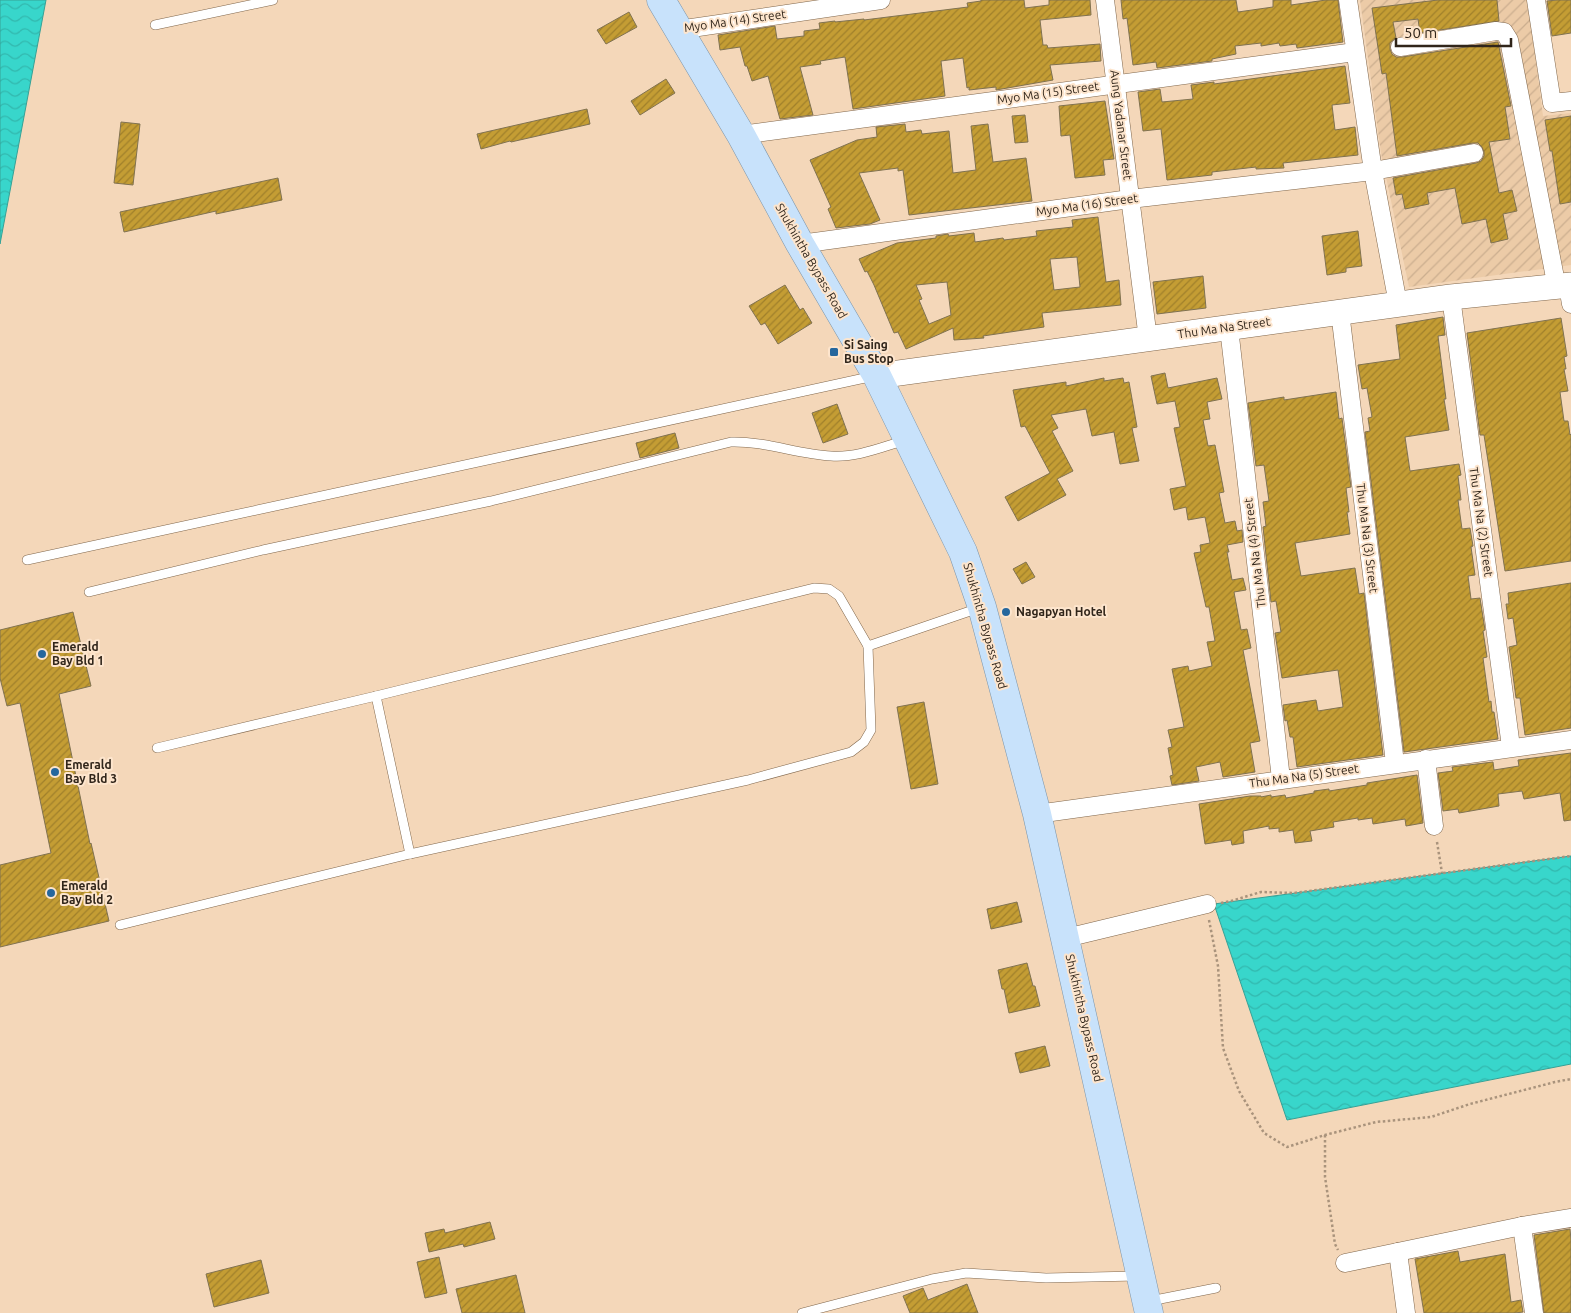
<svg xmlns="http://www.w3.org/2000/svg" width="1571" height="1313" font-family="Ubuntu,sans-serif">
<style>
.industrial{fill:url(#industrial-furrows)}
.water{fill:url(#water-waves);stroke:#36a196}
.building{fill:url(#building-hatch);stroke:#807251;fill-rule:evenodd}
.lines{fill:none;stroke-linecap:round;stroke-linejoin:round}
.lane-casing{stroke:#80674c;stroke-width:10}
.street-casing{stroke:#80674c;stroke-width:19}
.secondary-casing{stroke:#80674c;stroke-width:26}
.primary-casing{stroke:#7b94aa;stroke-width:29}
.path{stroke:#a9937c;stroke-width:2.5;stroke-dasharray:2.5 2.5;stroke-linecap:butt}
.lane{stroke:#fff;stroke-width:9}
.street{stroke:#fff;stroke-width:18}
.secondary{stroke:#fff;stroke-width:25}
.primary{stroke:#c8e2fb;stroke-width:28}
.poi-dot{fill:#26679d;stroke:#fde5cd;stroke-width:2}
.labels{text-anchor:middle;stroke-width:4;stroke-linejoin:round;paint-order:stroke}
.street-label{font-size:12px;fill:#30251a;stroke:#fde5cd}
.poi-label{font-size:12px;font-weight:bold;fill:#30251a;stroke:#fde5cd;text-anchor:start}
</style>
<defs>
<pattern id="industrial-furrows" width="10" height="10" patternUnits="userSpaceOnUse" patternTransform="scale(1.25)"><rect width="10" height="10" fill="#eccba7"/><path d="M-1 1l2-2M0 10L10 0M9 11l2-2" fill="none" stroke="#cbae8f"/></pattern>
<pattern id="water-waves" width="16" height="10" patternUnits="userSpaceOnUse" patternTransform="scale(1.25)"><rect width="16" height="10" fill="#38d6cb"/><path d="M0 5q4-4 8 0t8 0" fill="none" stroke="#32b8ae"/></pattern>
<pattern id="building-hatch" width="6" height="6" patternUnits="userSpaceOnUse" patternTransform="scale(1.25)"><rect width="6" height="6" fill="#c49d34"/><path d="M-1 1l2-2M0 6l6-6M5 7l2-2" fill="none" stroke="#a0802b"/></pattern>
</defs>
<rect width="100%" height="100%" fill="#f4d7b9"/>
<path class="industrial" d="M1360 0H1528L1543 116 1571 113V265L1409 287 1381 153Z"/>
<g class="water">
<path d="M0 0H46L0 244Z"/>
<path d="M1571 856V1064L1287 1120 1214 904Z"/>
</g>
<g class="building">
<path d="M981 0H1024L1025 8 1049 5V0H1090L1091 15 1040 20 1043 45H1047L1048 48 1100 44 1101 61 1050 65 1053 80 996 90V87L969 90V87L967 88 963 58 941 61 945 96 853 109 845 57 820 61 821 64 800 67 813 115 780 119 768 76 752 81 747 66H745L740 47 720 50 718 35 775 26 777 39 804 36V31L820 29 819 23 835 21V22L864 19V20L968 7 967 3 981 1Z"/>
<path d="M1121 0H1236L1238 12 1273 7V0H1291V5L1326 0H1338L1343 42 1297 48 1296 44 1280 46 1279 43 1261 46V43L1235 46 1236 54 1212 59V61L1157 68 1156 62 1133 65 1127 18 1123 19Z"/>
<path d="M1438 0H1497L1499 21 1420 33 1418 19 1393 22 1396 38 1390 43V49L1392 54 1396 57H1402L1498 42 1511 106 1505 107 1510 139 1489 142 1499 193 1512 190 1517 211 1503 214 1508 239 1491 243 1486 219 1462 224 1455 188 1427 193 1429 204 1405 209 1402 194 1396 195 1393 178 1476 163 1481 161 1484 156V152L1482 147 1478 143H1473L1397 156 1386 73 1382 74 1372 8Z"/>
<path d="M1557 0H1571V33L1552 36 1547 1Z"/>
<path d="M629 12 637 27 606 44 597 30Z"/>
<path d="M1345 66 1350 103 1332 105 1335 130 1355 127 1358 155 1283 163 1284 168 1256 169V167L1212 172V175L1167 180 1161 129 1143 131 1138 92 1160 89 1162 102 1193 99 1191 85 1214 82V84Z"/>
<path d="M666 79 675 93 640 115 631 101Z"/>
<path d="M1105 101 1114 159 1103 160 1105 175 1075 178 1070 135 1061 136 1059 106Z"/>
<path d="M587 109 590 124 511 142 510 141 481 149 477 134Z"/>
<path d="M1025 115 1028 142 1015 143 1012 116Z"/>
<path d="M1571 116V202L1560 204 1552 151H1550L1545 120Z"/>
<path d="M121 122 140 124 133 185 114 183Z"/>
<path d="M905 124 906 132 921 130 922 134 949 131 953 173 976 170 971 126 988 124 993 162 1026 158 1032 201 909 215 903 170 898 171V168L859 173 880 220 870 224 836 228 828 209 831 207 810 160 857 140 877 137 876 127Z"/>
<path d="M278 178 282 200 216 214V211L124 232 120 212Z"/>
<path d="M1098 217 1106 282 1119 280 1121 305 1042 313 1044 327 983 336 984 338 954 340 953 328 906 349 898 332 894 333 874 285 867 271 865 272 859 259 897 243 936 238V236L948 234 949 236 974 233 975 242 1003 238 1004 240 1037 236 1036 231 1073 227 1072 220ZM1077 257 1080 287 1054 290 1050 259ZM947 282 951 315 929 324 919 300 922 299 916 285Z"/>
<path d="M1358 231 1362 266 1346 268V272L1327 275 1322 236Z"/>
<path d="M1203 276 1206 308 1157 314 1153 282Z"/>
<path d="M785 285 800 310 803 308 812 323 778 344 765 323 761 325 749 306Z"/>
<path d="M1443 317 1445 335 1438 336 1446 399H1444L1449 430 1405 437 1410 471 1459 464 1461 475 1458 476 1461 500H1458L1462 529 1470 528 1473 546 1471 547 1475 575 1468 576 1471 599 1480 598 1485 630 1483 631 1487 657 1483 658 1489 702 1491 701 1492 712H1494L1498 739 1404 752 1365 432 1370 431 1368 418 1372 417 1367 388 1362 389 1358 365 1400 359 1396 325Z"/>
<path d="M1561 318 1567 356 1564 357 1566 369H1564L1568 391 1560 392 1564 421H1568L1570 435 1571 434V561L1505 571 1484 435H1480L1467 333Z"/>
<path d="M1165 373 1168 388 1217 378 1222 399 1207 402 1210 419 1203 420 1208 446 1215 445 1224 492 1219 493 1225 523 1235 521 1237 531 1242 530 1243 542 1227 545 1229 552H1227L1232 580 1243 578 1246 590 1234 592 1241 630 1247 629 1251 648 1243 650 1260 741 1250 743 1255 772 1223 777 1220 762 1196 767 1199 781 1172 785 1170 776 1173 775 1168 748 1172 747 1168 730 1184 727 1172 669 1188 666 1189 671 1212 666 1207 642 1215 641 1209 607H1206L1194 553 1201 552 1200 545 1210 543 1205 517 1188 520 1186 507 1174 510 1170 489 1186 486 1174 428 1180 427 1175 401 1157 404 1151 376Z"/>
<path d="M1104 378V381L1123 378 1124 383 1129 382 1137 427 1132 428 1139 461 1120 464 1114 432 1092 436 1086 409 1051 415 1058 428 1052 431 1073 471 1057 479 1066 495 1018 521 1005 497 1050 473 1025 426 1021 427 1013 390 1066 382V386Z"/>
<path d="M1336 392 1339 419 1342 418 1351 487 1346 488 1349 512H1347L1350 534 1295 543 1301 576 1355 568 1359 594 1364 593 1383 755 1297 767 1293 737H1290L1287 720 1285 721 1283 705 1316 700 1318 711 1343 707 1338 670 1282 678 1275 633 1281 632 1276 601 1271 602 1263 527 1266 526 1263 502 1269 501 1264 465 1256 466 1248 403 1284 397V400Z"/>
<path d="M837 404 848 434 823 443 812 413Z"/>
<path d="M675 433 679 448 640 458 636 443Z"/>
<path d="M1026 562 1035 577 1022 584 1013 569Z"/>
<path d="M1571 583V728L1525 735 1520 698H1516L1512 668 1509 647 1517 645 1513 618 1508 619 1506 604H1509L1508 593Z"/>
<path d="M73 612 91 686 59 694 90 844 91 843 109 921 0 947V865L51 853 20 703 7 706 0 678V630Z"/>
<path d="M924 702 938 784 911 789 897 707Z"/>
<path d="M1571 753V820L1564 821 1560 793 1524 799 1522 791 1498 794 1499 806 1459 813 1458 809 1443 811 1438 773 1453 771 1452 767 1493 762 1494 770 1519 766 1518 760Z"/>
<path d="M1417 775 1423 823 1406 826 1405 819 1373 824 1372 818 1358 820V818L1333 822 1334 827 1310 831 1312 841 1295 843 1293 830 1279 832V828L1269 829V826L1243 831 1244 843 1232 845 1231 840 1205 844 1199 804 1250 796H1261V797L1271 795V797L1285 795 1286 798 1314 793V791L1329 789V791L1367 785V783Z"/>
<path d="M1017 902 1022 922 991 929 987 909Z"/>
<path d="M1027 963 1033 986H1035L1040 1006 1009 1013 1004 989H1002L998 970Z"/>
<path d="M1045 1046 1050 1066 1020 1073 1015 1053Z"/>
<path d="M490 1222 495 1239 464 1247 463 1244 429 1252 425 1233 444 1229 445 1233Z"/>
<path d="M1570 1229 1571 1240V1313H1544L1534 1235Z"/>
<path d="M1458 1251 1460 1262 1505 1254 1511 1302 1521 1300 1523 1312 1515 1313H1424L1415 1259Z"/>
<path d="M439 1257 447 1293 425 1298 417 1262Z"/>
<path d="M261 1260 269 1293 214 1307 206 1274Z"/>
<path d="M516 1275 525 1313H462L456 1289Z"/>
<path d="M967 1284 978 1313H910L903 1296 923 1288 928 1300Z"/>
</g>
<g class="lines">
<defs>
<g id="lane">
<path d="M155 25 273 0"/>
<path d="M27 560 874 376"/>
<path d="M89 592 263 550 491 501 731 442C765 441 797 454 831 456 856 458 882 447 906 440"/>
<path d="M376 696 410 854"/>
<path d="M157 748 376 696 814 588 829 589 839 596 868 646"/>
<path d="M120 925 410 854 748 780 851 752 864 742 871 730 868 646 979 608"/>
<path d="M1150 1301 1216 1288"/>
<path d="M802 1313 932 1279 966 1273 1046 1278 1137 1276"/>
</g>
<g id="street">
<path d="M1105 0 1148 339"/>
<path d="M1348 0 1373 171 1398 304"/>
<path d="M1536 0 1552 103 1571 101"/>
<path d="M678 30 881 0"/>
<path d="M1400 47 1496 31 1504 32 1509 40 1557 288"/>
<path d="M741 135 1355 52"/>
<path d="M800 244 1130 199 1373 171 1474 153"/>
<path d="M1568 286 1571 304"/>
<path d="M1451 297 1511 747"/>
<path d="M1340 312 1395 763"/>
<path d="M1229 328 1281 779"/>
<path d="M1426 759 1434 826"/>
<path d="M1037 814 1571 740"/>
<path d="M1066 938 1207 904"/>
<path d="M1522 1226 1534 1313"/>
<path d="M1398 1252 1406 1313"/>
<path d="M1345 1263 1522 1226 1571 1218"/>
</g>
<path id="secondary" d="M877 376 1451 297 1571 285"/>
<path id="primary" d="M661 0 741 135 800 244 877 376 963 552 982 607 1037 814 1149 1313"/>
</defs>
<use href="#lane" class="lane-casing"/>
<use href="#street" class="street-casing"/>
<use href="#secondary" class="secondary-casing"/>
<use href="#primary" class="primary-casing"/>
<g class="path">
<path d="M1437 842 1442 873"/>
<path d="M1221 903 1231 901 1261 892 1294 893 1571 856"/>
<path d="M1209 920 1218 966 1223 1048 1239 1091 1264 1133 1287 1147 1325 1135 1376 1122 1431 1117 1470 1104 1555 1082 1571 1079"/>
<path d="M1325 1135V1177L1335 1244 1338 1250"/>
</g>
<use href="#lane" class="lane"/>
<use href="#street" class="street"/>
<use href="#secondary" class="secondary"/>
<use href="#primary" class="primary"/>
</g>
<g class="poi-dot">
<rect x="829" y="347" width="10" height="10" rx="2.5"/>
<circle cx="1006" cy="612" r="5"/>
<circle cx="42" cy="654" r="5"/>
<circle cx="55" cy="772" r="5"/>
<circle cx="51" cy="893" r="5"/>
</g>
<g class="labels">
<g class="street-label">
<text transform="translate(735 21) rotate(-8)" y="4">Myo Ma (14) Street</text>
<text transform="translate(1048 93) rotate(-8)" y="4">Myo Ma (15) Street</text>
<text transform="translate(1121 125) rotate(83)" y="4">Aung Yadanar Street</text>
<text transform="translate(1087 205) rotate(-8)" y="4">Myo Ma (16) Street</text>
<text transform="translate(811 261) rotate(60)" y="4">Shukhintha Bypass Road</text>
<text transform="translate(1224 328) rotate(-8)" y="4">Thu Ma Na Street</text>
<text transform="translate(1481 522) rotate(82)" y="4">Thu Ma Na (2) Street</text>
<text transform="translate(1367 538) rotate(83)" y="4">Thu Ma Na (3) Street</text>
<text transform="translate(1255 553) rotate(-97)" y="4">Thu Ma Na (4) Street</text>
<text transform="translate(985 626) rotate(74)" y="4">Shukhintha Bypass Road</text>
<text transform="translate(1304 776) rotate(-8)" y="4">Thu Ma Na (5) Street</text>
<text transform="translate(1084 1018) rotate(77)" y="4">Shukhintha Bypass Road</text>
</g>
<g class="poi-label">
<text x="844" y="349">Si Saing<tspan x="844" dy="14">Bus Stop</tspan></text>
<text x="1016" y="616">Nagapyan Hotel</text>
<text x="52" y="651">Emerald<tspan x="52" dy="14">Bay Bld 1</tspan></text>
<text x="65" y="769">Emerald<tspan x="65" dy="14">Bay Bld 3</tspan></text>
<text x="61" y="890">Emerald<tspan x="61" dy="14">Bay Bld 2</tspan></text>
</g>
</g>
<path d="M1396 38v8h115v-8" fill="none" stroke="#30251a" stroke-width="2.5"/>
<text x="1404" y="38" font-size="15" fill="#30251a" stroke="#fde5cd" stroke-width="4" paint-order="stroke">50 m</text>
</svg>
